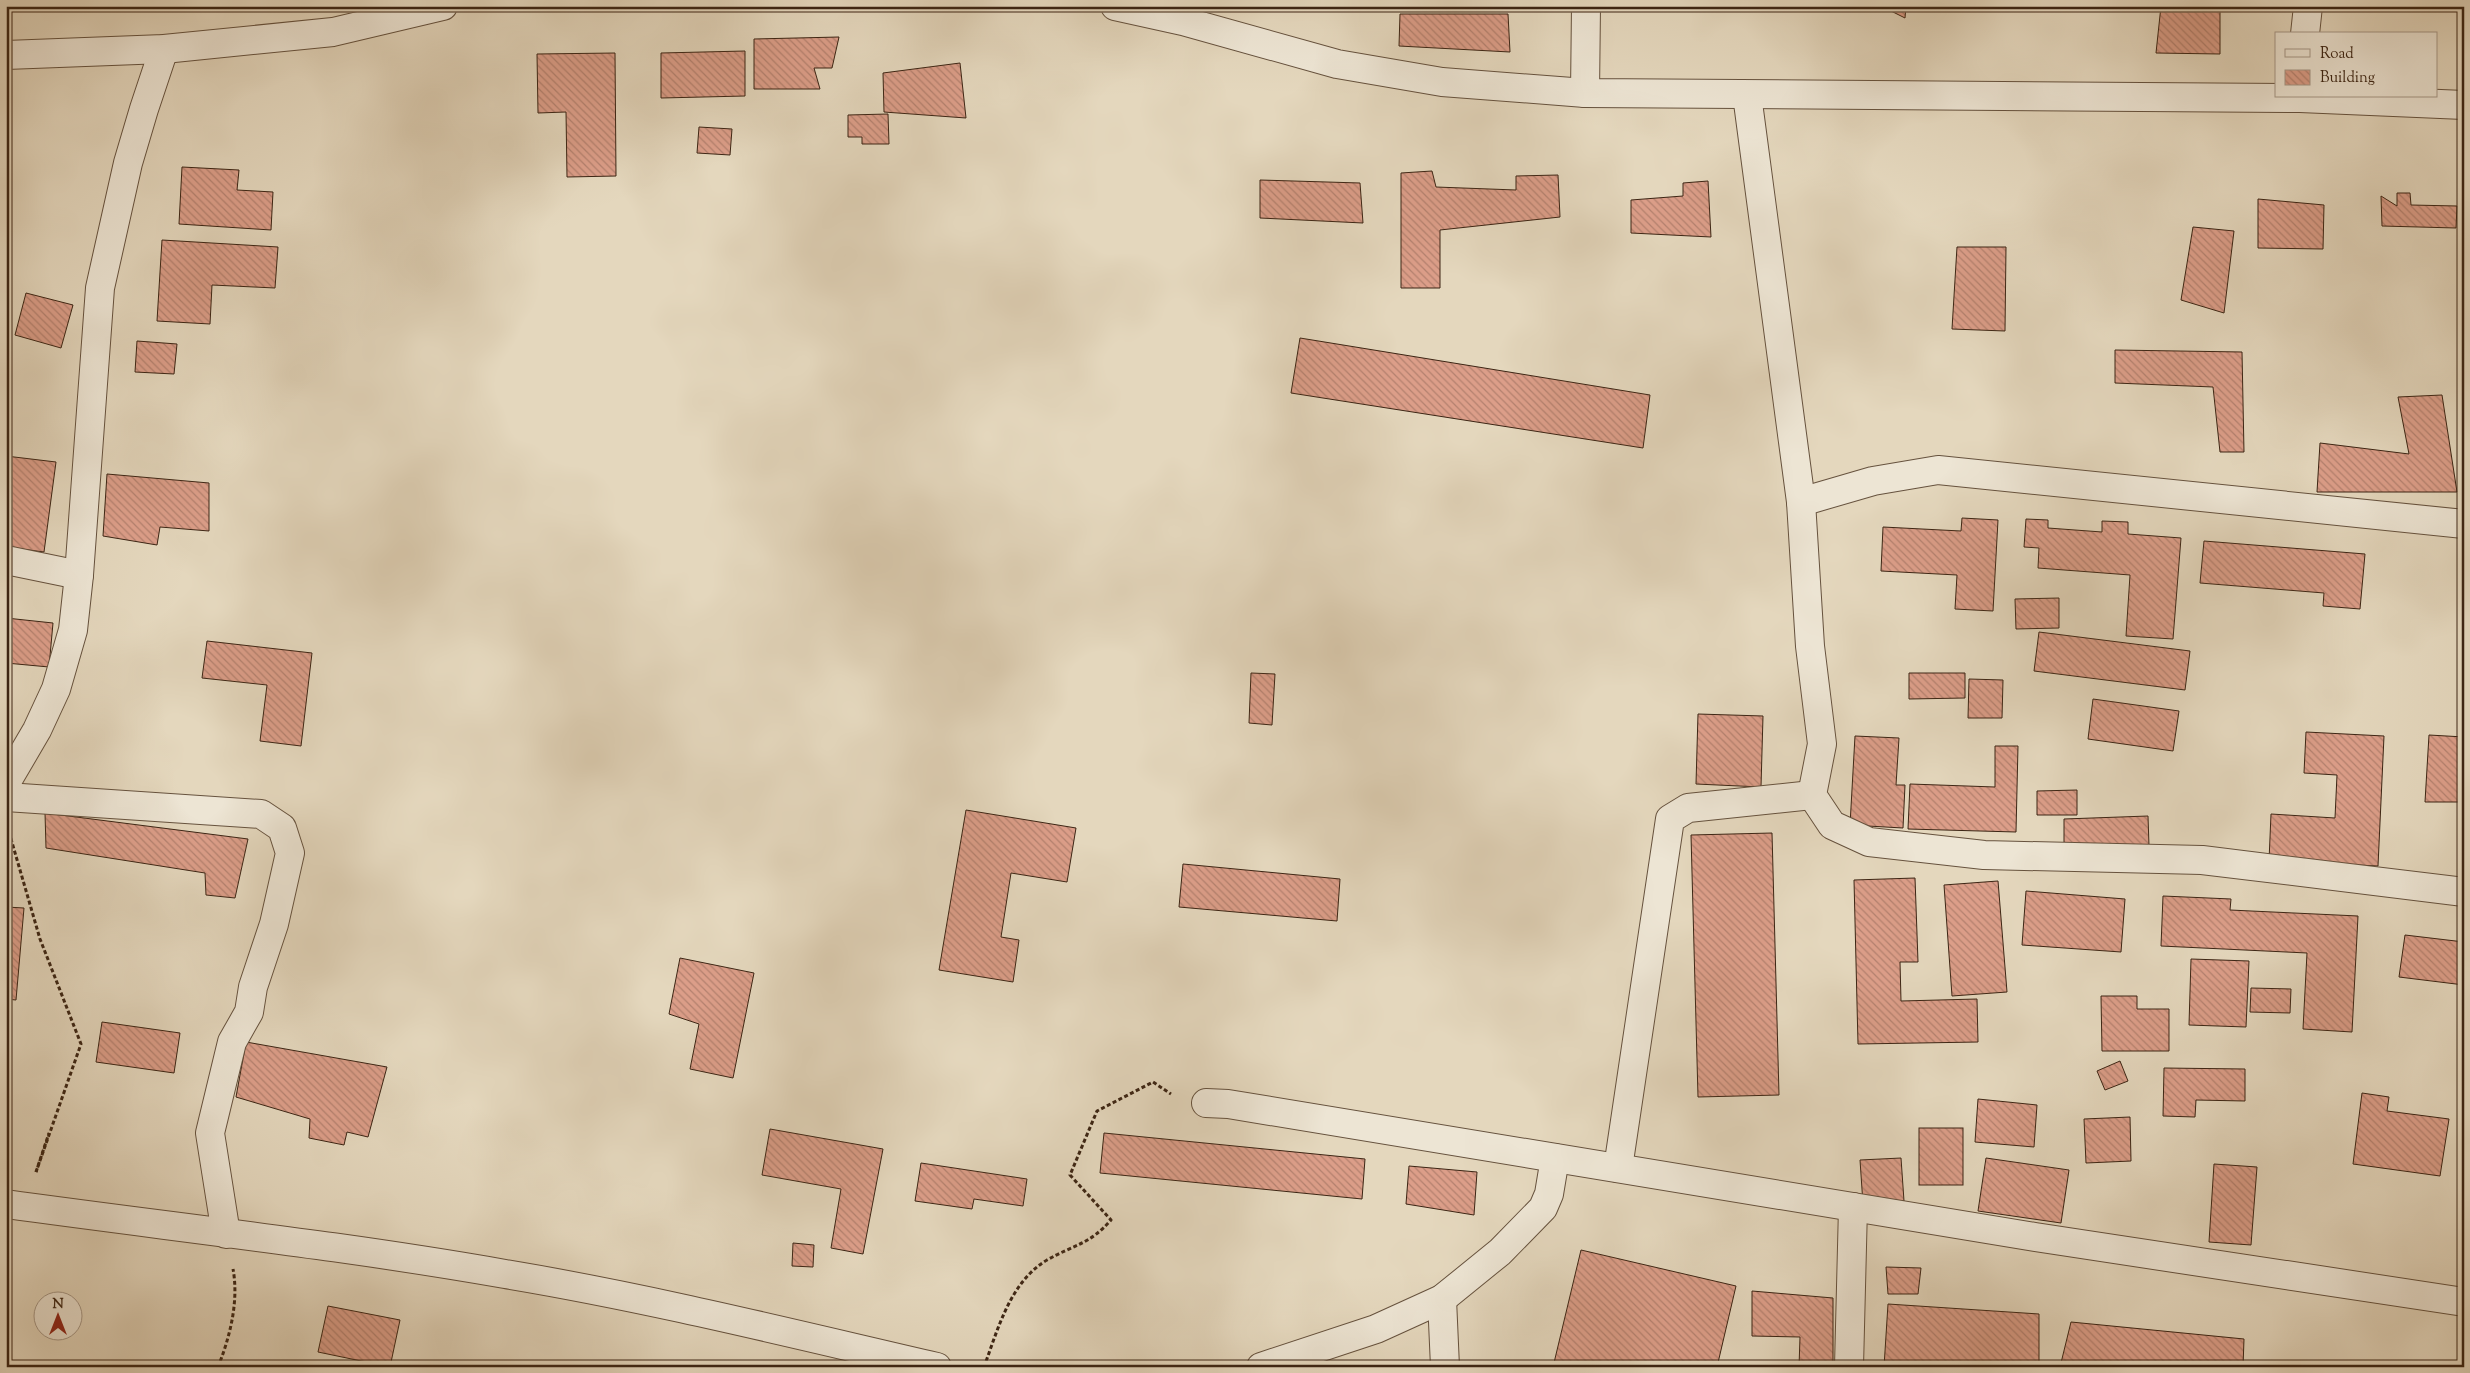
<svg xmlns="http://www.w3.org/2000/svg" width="2470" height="1373" font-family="'Sorts Mill Goudy',serif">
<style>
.building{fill:url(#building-back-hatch);stroke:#3c2514}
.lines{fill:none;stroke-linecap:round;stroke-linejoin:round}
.minor-casing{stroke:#66523e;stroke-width:30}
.path{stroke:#3c2514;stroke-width:3;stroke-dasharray:4 2.5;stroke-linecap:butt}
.minor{stroke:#ede5d4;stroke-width:28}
</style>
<defs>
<pattern id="building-back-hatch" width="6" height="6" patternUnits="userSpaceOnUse" patternTransform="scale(1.25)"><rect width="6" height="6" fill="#dc9e89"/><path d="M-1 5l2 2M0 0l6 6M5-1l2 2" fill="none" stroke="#b4816f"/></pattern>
</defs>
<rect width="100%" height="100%" fill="#e4d7bd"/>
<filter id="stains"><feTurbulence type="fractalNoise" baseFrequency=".004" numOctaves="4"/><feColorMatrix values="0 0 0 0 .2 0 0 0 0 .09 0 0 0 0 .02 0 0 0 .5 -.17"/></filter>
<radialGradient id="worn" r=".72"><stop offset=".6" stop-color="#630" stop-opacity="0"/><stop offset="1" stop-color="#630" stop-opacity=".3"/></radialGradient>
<g class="building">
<path d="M1881 6H1906L1905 18Z"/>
<path d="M2161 6H2220V54L2156 53Z"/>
<path d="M1400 14H1508L1510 52 1399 46Z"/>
<path d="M839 37 832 68H814L820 89H754V39Z"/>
<path d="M745 51V96L661 98V53Z"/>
<path d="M615 53 616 176 567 177 566 112 538 113 537 54Z"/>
<path d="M960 63 966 118 884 112 883 73Z"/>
<path d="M888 114 889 144H862V137H848V115Z"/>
<path d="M699 127 732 129 730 155 697 153Z"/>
<path d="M182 167 239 170 237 190 273 192 271 230 179 224Z"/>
<path d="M1432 171 1436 187 1516 190V176L1558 175 1560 217 1440 230V288H1401V173Z"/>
<path d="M1260 180 1360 183 1363 223 1260 218Z"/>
<path d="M1708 181 1711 237 1631 233V200L1683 196V183Z"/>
<path d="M2397 193H2410L2411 205 2457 206 2456 228 2382 226 2381 196 2397 206Z"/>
<path d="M2258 199 2324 205 2323 249 2258 248Z"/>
<path d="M2193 227 2234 231 2224 313 2181 300Z"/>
<path d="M162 240 278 247 275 288 212 285 210 324 157 321Z"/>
<path d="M1957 247H2006L2005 331 1952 329Z"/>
<path d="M26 293 73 305 61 348 15 335Z"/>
<path d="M1300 338 1650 395 1643 448 1291 393Z"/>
<path d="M137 341 177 344 174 374 135 372Z"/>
<path d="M2115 350 2242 352 2244 452H2220L2213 387 2115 383Z"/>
<path d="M2442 395 2457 492H2317L2320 443 2409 454 2398 397Z"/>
<path d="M6 456 56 462 44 552 6 547Z"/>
<path d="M107 474 209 483V531L160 527 157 545 103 536Z"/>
<path d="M1962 518 1998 520 1993 611 1955 609 1957 575 1881 571 1883 527 1961 531Z"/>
<path d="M2026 519 2048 520V528L2102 532V521L2128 522V534L2181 538 2173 639 2126 636 2130 575 2038 568 2039 548 2024 547Z"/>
<path d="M2204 541 2365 554 2360 609 2323 606 2324 593 2200 583Z"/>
<path d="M2059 598V628L2016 629 2015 599Z"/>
<path d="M6 618 53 623 49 667 6 663Z"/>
<path d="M2039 632 2190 651 2185 690 2034 671Z"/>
<path d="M207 641 312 653 301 746 260 741 267 685 202 678Z"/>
<path d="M1251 673 1275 674 1272 725 1249 723Z"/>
<path d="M1909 673H1965V698L1909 699Z"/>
<path d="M1969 679 2003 680 2002 718H1968Z"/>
<path d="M2093 699 2179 711 2173 751 2088 739Z"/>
<path d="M1698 714 1763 716 1761 787 1696 784Z"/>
<path d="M2306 732 2384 736 2378 866 2269 861 2271 814 2335 818 2337 775 2304 773Z"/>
<path d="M2429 735 2464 737V802H2425Z"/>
<path d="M1855 736 1899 738 1896 785H1905L1903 828 1850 825Z"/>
<path d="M1995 746H2018L2016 832 1908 829 1910 784 1995 787Z"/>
<path d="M2077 790V815H2037V791Z"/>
<path d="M966 810 1076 828 1067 882 1011 873 1001 937 1019 940 1013 982 939 970Z"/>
<path d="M45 813 248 839 235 898 206 895 205 873 46 848Z"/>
<path d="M2148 816 2149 846 2064 848V819Z"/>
<path d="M1772 833 1779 1095 1698 1097 1691 835Z"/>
<path d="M1183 864 1340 879 1337 921 1179 907Z"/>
<path d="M1915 878 1918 962H1900L1901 1001 1977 999 1978 1042 1858 1044 1854 880Z"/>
<path d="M1998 881 2007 992 1952 996 1944 885Z"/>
<path d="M2026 891 2125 899 2121 952 2022 945Z"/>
<path d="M2163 896 2231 899 2230 910 2358 916 2352 1032 2303 1029 2307 953 2161 946Z"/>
<path d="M6 907 24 908 16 1000 6 999Z"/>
<path d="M2405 935 2464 942V985L2399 977Z"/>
<path d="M680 958 754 973 733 1078 690 1069 699 1024 669 1014Z"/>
<path d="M2191 959 2249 961 2246 1027 2189 1025Z"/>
<path d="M2251 988 2291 989 2290 1013 2250 1012Z"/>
<path d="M2101 996H2137V1009H2169V1051H2102Z"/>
<path d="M102 1022 180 1033 174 1073 96 1062Z"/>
<path d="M246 1042 387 1067 368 1137 347 1132 344 1145 309 1138 310 1119 236 1097Z"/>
<path d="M2120 1061 2128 1081 2105 1090 2097 1071Z"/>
<path d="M2164 1068 2245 1069V1101L2196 1100 2195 1117 2163 1116Z"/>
<path d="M2362 1093 2389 1097 2387 1111 2449 1119 2440 1176 2353 1164Z"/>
<path d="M1978 1099 2037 1105 2034 1147 1975 1142Z"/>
<path d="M2130 1117 2131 1161 2086 1163 2084 1119Z"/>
<rect x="1919" y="1128" width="44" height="57"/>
<path d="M770 1129 883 1149 863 1254 831 1248 841 1189 762 1175Z"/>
<path d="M1104 1133 1365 1159 1362 1199 1100 1173Z"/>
<path d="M1901 1158 1904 1201 1863 1204 1860 1160Z"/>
<path d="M1986 1158 2069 1170 2061 1223 1978 1211Z"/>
<path d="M921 1163 1027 1179 1023 1206 974 1199 972 1209 915 1201Z"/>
<path d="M2214 1164 2257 1167 2251 1245 2209 1242Z"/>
<path d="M1409 1166 1477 1172 1474 1215 1406 1204Z"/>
<path d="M793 1243 814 1245 813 1267 792 1266Z"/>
<path d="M1581 1250 1736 1286 1717 1367H1553Z"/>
<path d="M1886 1267 1921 1268 1918 1294H1888Z"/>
<path d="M1752 1291 1833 1298V1367H1799L1800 1337 1752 1336Z"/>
<path d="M1888 1304 2039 1314V1367H1884Z"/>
<path d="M328 1306 400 1320 390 1367 318 1352Z"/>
<path d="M2071 1322 2244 1339 2243 1367H2060Z"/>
</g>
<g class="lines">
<defs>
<g id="minor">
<path d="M1115 6 1183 21 1337 64 1442 82 1585 93 2300 98 2464 105"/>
<path d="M2305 34 2308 6"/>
<path d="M6 55 164 49 333 32 443 6"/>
<path d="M1585 93 1586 6"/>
<path d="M1747 95 1801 502 1810 646 1822 744 1812 795 1832 825 1869 842 1984 855 2202 860 2464 892"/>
<path d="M1801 502 1873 481 1938 470 2464 524"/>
<path d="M6 560 79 575"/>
<path d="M6 783 37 730 56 689 73 630 79 575 100 288 128 163 144 109 164 49"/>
<path d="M6 797 261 814 282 828 290 853 274 924 253 987 249 1012 232 1042 210 1133 226 1234"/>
<path d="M1206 1103 1228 1104 2035 1237 2464 1302"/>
<path d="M1618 1168 1670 819 1688 808 1812 795"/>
<path d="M6 1204C172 1227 340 1245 505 1274 650 1298 794 1334 937 1367"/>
<path d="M1442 1299 1445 1367"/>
<path d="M1261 1367 1376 1329 1442 1299 1500 1252 1543 1208 1549 1194 1555 1158"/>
<path d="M1849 1367 1853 1207"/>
</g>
</defs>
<use href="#minor" class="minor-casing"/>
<g class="path">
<path d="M9 832 40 939 81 1044 36 1172"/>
<path d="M36 1172 49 1133"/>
<path d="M218 1367C230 1337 239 1301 233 1269"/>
<path d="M984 1367C998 1329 1010 1282 1047 1260 1073 1245 1089 1245 1111 1220L1070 1175 1097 1111 1153 1082 1171 1094"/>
</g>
<use href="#minor" class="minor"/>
</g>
<rect width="2470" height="1373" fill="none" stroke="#e4d7bd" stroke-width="25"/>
<rect x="8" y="8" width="2455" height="1358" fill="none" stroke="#3c2514" stroke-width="2.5"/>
<rect x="12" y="12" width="2445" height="1348" fill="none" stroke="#3c2514"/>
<rect x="2275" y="32" width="162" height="65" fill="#ede5d4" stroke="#a69887"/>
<rect x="2285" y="49" width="25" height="8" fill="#ede5d4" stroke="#a69887"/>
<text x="2320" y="58" font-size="15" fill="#3c2514">Road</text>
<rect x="2285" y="70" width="25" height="15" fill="url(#building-back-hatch)" stroke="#a69887"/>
<text x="2320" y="82" font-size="15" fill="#3c2514">Building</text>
<g transform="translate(58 1316)"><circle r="24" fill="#ede5d4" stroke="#a69887"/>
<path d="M0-4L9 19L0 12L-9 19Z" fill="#8f2418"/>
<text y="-8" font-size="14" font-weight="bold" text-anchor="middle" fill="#3c2514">N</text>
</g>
<rect width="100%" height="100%" filter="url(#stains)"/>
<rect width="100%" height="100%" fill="url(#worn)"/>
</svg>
